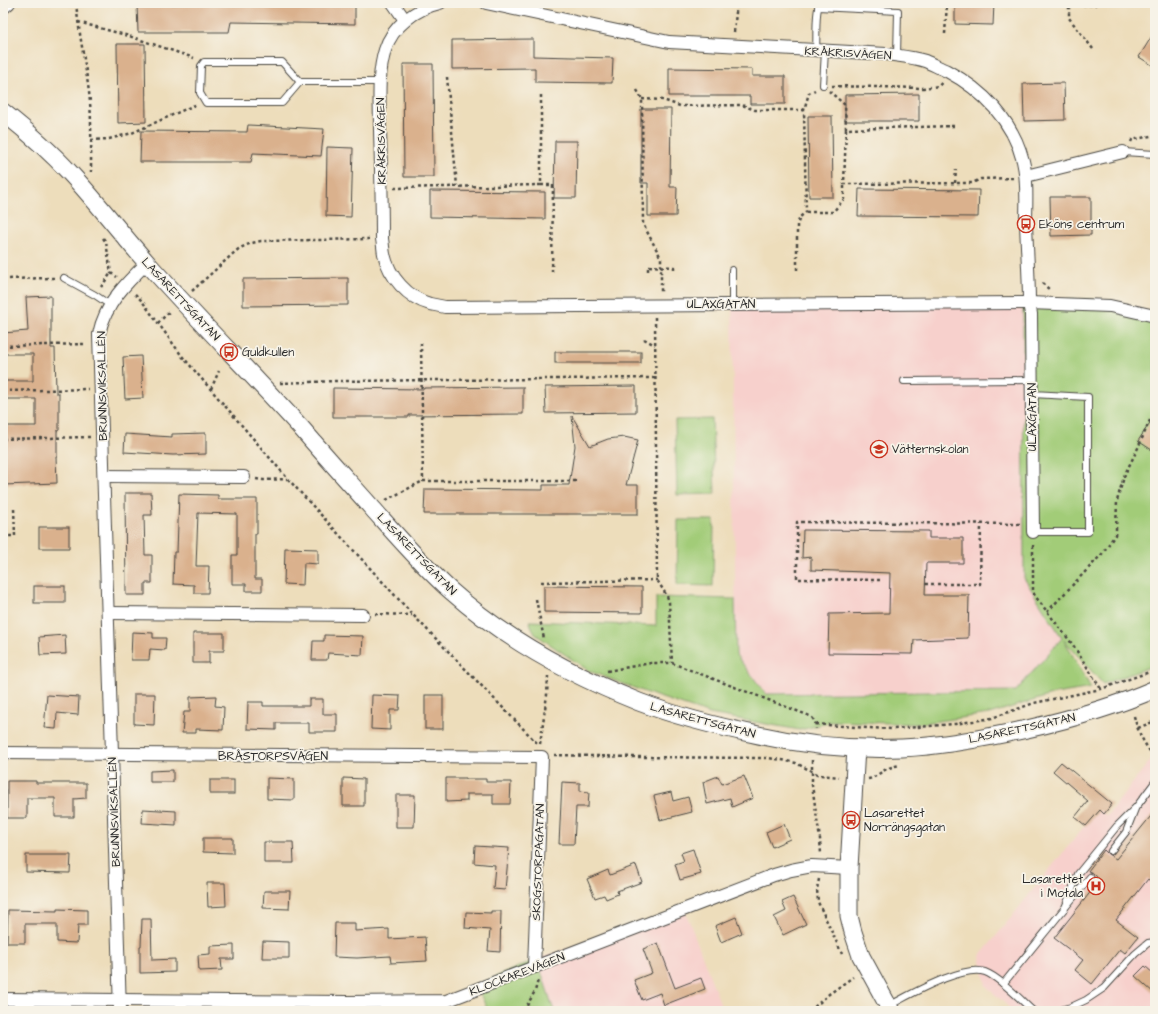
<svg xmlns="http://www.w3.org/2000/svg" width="1158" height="1014" font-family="'Architects Daughter',sans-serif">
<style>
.built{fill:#f7d0cc}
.green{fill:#a2cc78;stroke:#667c52}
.building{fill:#dab18d}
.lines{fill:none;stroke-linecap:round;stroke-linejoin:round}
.lane-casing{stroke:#484641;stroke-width:8}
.street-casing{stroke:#484641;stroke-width:14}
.secondary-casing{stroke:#484641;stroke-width:19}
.path{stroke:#484641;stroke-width:2.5;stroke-dasharray:3 3;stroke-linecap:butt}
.lane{stroke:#fff;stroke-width:6}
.street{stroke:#fff;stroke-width:12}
.secondary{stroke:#fff;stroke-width:17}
.labels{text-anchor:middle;stroke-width:3.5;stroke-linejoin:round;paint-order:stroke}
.street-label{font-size:12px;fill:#2b2b2b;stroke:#f7f3e8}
.poi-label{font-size:12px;fill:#2b2b2b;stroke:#f7f3e8;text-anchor:start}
</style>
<rect width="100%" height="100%" fill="#f7f3e8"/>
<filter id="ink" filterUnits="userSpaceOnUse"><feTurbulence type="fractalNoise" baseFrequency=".025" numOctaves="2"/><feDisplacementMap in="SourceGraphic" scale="8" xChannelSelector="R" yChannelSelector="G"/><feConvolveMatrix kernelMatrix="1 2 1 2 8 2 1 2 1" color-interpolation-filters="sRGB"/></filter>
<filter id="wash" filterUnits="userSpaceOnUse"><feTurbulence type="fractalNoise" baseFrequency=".012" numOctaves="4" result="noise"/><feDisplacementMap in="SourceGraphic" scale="16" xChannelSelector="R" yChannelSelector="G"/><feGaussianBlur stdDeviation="0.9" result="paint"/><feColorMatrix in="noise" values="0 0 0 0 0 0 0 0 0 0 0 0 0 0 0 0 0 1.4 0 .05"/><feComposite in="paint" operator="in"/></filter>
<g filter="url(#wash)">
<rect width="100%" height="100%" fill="#edddbb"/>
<g class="built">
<path d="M1023 301 1024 578 1062 638 1016 691 766 694 736 655 732 303Z"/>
<path d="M1155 754V1011H1013L986 986 980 956 1098 809 1107 816Z"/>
<path d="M685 910 723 1011H554L537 959Z"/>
</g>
<g class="green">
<path d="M1092 299 1155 317V665L1103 684 1064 640 1091 688 1055 694 989 714 916 724 835 721 800 730 710 714 656 696 589 671 535 634 529 621 656 626V597L735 599 736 655 766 694 1016 691 1062 638 1024 578 1023 301Z"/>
<path d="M712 419 715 494 677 495 675 420Z"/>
<path d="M678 520H714L713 586 677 585Z"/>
<path d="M537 959 554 1011H488L476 985Z"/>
</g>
<g id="blocks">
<g class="building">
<path d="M230 3H355V24L231 22 229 32H138L137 5 230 4Z"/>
<path d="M955 3H994L993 25 955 24Z"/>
<path d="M1155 31V67L1139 57Z"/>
<path d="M533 39V56L613 58 612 83 535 82V68L452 69V40Z"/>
<path d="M117 44H145L146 122 118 123Z"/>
<path d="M403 64H433L434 177H404Z"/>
<path d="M669 68 752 69V76H785V104H750V96H669Z"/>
<path d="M1064 83 1065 120 1024 121 1023 84Z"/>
<path d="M919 94V121H845V95Z"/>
<path d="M641 109H671L670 187H677L676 216H648V183H641Z"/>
<path d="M808 116H832L833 197H809Z"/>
<path d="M248 125 324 129 321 156 253 153 251 162H140L141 131 247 132Z"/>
<path d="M555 141H577L576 198H554Z"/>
<path d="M327 147 353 148 351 217 326 216Z"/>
<path d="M859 189 979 190 978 217 858 216Z"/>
<path d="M430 191 545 192V219L430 217Z"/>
<path d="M1050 197H1091V235L1051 236Z"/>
<path d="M348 278V305L243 306V279Z"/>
<path d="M51 296V348H55L56 393H59V430L57 431V457H56L57 483 3 485V426H36V399H3V381H33V354H3V333L28 331 26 297Z"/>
<rect x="555" y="352" width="86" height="11"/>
<path d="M141 356 143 398 125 399 123 357Z"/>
<path d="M636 386V412L546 413 545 387Z"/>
<path d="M523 387V414L409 415V417H333V388L424 389V388Z"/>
<path d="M1155 415V452L1138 441Z"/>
<path d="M572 416 590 446 608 439 624 437 638 440 626 485H638V514H424L425 489 543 490V485H569L575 446Z"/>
<path d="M206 433V454L173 455 124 452 125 434 172 437V434Z"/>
<path d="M125 493H151L152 515H144L145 555H152V583H145V595H126Z"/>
<path d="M179 494 218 495V499H257V534H255V579H262V591H246V584H232V555H237V514L198 513 196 566H209L208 593H194V585L173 584 174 552H177Z"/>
<rect x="39" y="527" width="30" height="21"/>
<path d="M803 530 929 531V538H963V563H926L925 595H969L968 638 914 640 913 654 828 653 829 614 889 613 890 573 811 570V557L802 558Z"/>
<path d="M285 548 318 549V564L304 563 303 585 284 584Z"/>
<rect x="34" y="586" width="31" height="17"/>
<path d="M544 586 642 587V613L544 612Z"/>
<path d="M132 632 153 633V638H166L165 650 150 649 149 660H131Z"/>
<path d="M193 633H224V651H209V663H193Z"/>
<path d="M65 635 66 654 40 655 39 637Z"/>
<path d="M324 635 363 636 362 655 328 653 327 660H312L313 641H324Z"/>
<path d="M134 694H155L154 725 134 724Z"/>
<path d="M47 695 79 697 78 715 57 713 56 729 44 728Z"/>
<path d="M372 695 400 696 399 710H390V730L371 729Z"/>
<rect x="425" y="695" width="18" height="34"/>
<path d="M216 696 215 706 224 707 223 730 196 729V733H182L184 712H190V697Z"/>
<path d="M309 699H323V714H337V732H309V723H276V730L247 729 248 702H263V706H309Z"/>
<path d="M1061 762 1112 804 1104 814 1100 810 1086 826 1075 817 1088 801 1053 771Z"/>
<path d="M173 770V782H150V771Z"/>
<path d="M718 776 722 784 744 776 753 798 732 807 730 798 707 804 703 782Z"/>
<path d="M267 778 294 779V800L267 799Z"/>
<path d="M343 778 364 779V806H343Z"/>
<path d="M446 778H466V779H486V782H511L510 804H493V794H467V801L446 802Z"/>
<rect x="210" y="780" width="24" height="14"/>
<path d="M7 781H36V783H86V798L74 799V817H55V798H27V818H7Z"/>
<path d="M562 782 580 783V791L589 792 588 807H576L574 844H559Z"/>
<path d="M671 792 673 801 688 797 692 812 660 820 654 796Z"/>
<path d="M396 795H415L414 827H396Z"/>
<path d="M143 809 176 811V825L142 823Z"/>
<path d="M1155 811V885L1148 879 1116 920 1138 937 1125 953 1120 949 1092 984 1075 970 1083 960 1054 938 1100 880 1093 873 1088 871 1104 850 1108 854 1116 859Z"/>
<path d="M784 824 790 839 772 847 766 832Z"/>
<path d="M203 838H233V853L203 852Z"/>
<path d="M264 842H293L294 863H264Z"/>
<path d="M475 846 509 848 505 890 493 889 495 865 474 863Z"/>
<path d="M693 849 701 874 680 880 675 864 684 861 681 853Z"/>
<path d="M26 855H71L70 873 26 872Z"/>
<path d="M636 865 642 882 617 891 618 894 606 899 604 895 595 898 587 879 608 870 610 875Z"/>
<path d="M207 883H225L226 906 208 907Z"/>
<path d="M264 891H290L289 909 263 908Z"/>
<path d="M793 897 806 924 783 935 774 917 786 911 782 902Z"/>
<path d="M57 909 87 910V925H78L77 943 57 942V924H25V943H7L8 910 57 911Z"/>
<path d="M491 911H501L500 952 488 951 490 930 465 928 466 912 491 913Z"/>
<path d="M736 917 742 933 721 942 715 926Z"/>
<path d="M142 919H151L152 960 175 959V972L140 973V946H141Z"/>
<path d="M335 923H355V931L389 929V939L425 937 427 961 391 963 390 956 357 958 334 957Z"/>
<path d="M263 941 289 942V958H262Z"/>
<path d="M658 943 675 988 701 978 705 989 664 1005 660 993 642 1000 634 980 652 973 643 949Z"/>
<path d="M234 945V959H221L222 970 199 971 198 955 210 954V946Z"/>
<path d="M1145 966 1155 975V994L1135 976Z"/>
</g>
</g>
</g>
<g filter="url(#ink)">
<use href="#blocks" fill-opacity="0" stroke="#484641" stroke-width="1"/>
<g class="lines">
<defs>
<g id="lane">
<path d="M818 7 898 11 897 56"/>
<path d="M816 50C817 39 815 14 819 5"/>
<path d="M300 82 282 103H206L200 93 201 66 204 62H282L300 82H380"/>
<path d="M823 85 825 51"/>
<path d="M1123 152 1155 154"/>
<path d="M732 270V304"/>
<path d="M64 278 95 295 110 305"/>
<path d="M904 381 1032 380"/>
<path d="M1032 394 1088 397V532H1033"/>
<path d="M1111 851 1126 832 1135 809"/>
<path d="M1065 908 1078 874 1117 826 1137 806 1155 782"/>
<path d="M1003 984 1090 877"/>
<path d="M890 1005C910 995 963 964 985 972 999 977 1021 1000 1033 1011"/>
<path d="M1056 1011 1071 1007 1086 1000 1104 988 1135 954 1148 943 1155 942"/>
</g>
<g id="street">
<path d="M393 3 405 20"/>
<path d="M440 3C417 8 392 26 385 50 377 76 380 103 380 129 381 166 382 202 382 239 383 244 383 249 384 254 389 277 408 298 430 304 435 305 440 306 445 307L1029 303 1110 306 1155 316"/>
<path d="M486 3 669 42 886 54C899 56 912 57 925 61 932 64 940 68 947 71 983 90 1013 121 1023 161 1028 181 1026 204 1026 224 1027 251 1029 277 1029 303L1031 314 1033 532"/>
<path d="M3 8 9 3"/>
<path d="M1026 176 1123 152"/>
<path d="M104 476 244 477"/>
<path d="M108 613 363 615"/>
<path d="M3 753 542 757 534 967"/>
<path d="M3 999 348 1002 446 1001 774 875 791 870 812 866 849 868"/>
<path d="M120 1011 99 334C105 304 126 283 147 263"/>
</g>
<g id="secondary">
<path d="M3 112C27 131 50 151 71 174 98 203 122 235 149 265 199 321 252 374 303 430 326 457 350 483 373 509 398 537 423 566 451 591 506 640 571 675 639 702 676 716 715 726 754 734 802 745 852 750 902 748 943 746 986 738 1027 729 1071 719 1114 707 1155 689"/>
<path d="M856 748 849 868V916L853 932 861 956 891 1011"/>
</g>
</defs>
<use href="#lane" class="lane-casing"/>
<use href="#street" class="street-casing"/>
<use href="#secondary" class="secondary-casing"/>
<g class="path">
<path d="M76 3C79 33 85 62 89 92 92 118 91 145 91 172"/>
<path d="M78 22 129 36 194 58"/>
<path d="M734 32 737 3"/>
<path d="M945 34 947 3"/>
<path d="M1093 49 1069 18V5H1095L1096 3"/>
<path d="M447 77 457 186"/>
<path d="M832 86 923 88 939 86 942 82"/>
<path d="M637 90 642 99 643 224 661 258V292"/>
<path d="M829 91 845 105 846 129"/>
<path d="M642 99 663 100 680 106 742 105 755 110H804"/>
<path d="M954 126 846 129 844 184 972 183 981 179 1013 178"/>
<path d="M91 140 109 139 132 133 197 104"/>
<path d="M1131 142 1132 140 1155 135"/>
<path d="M955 183 956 170"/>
<path d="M541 185H553L552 272"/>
<path d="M394 188 541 185V95"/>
<path d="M806 212H833L844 199V184"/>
<path d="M103 238 106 242 111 273 117 277"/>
<path d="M797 270V225L800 217 806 212 804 110 809 93 815 90"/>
<path d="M648 271V266L674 267V271"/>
<path d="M3 279 54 278"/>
<path d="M1042 283 1050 290"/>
<path d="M101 287 111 273"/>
<path d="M192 291 236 251C244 245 251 243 261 241L369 239"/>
<path d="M135 294 142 301 182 356 288 479 413 615 537 743"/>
<path d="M655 317 657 580 667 596 669 602 672 663"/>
<path d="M158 323 170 311"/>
<path d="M644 339 655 345"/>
<path d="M421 343 423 481H577"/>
<path d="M3 346 86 344"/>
<path d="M280 383 337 381 655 378"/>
<path d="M211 389 219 371"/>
<path d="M3 391 88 389"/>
<path d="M3 439 90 437"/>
<path d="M256 479 263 480 287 479"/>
<path d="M386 500 423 481"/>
<path d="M3 536H15L14 508"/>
<path d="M1033 545V592L1035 596 1073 645 1101 689"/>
<path d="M880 580 797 579V522L1021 524"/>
<path d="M541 582 657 580"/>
<path d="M925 584H980L981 524"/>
<path d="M536 599 544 639"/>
<path d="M1047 612 1102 554 1115 535 1116 530 1117 501 1120 490 1125 474 1138 448 1150 420"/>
<path d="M375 614 412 615"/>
<path d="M607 671 651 663H672L810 716C815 720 816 723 816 729"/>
<path d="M1134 716C1138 732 1144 745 1155 757"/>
<path d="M816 724 867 728 894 729 955 724 992 718 1034 703 1101 689 1155 670"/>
<path d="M1138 728 1155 721"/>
<path d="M540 744 547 695 548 676"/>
<path d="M554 755 635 757 768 758 782 760 796 763 817 774 821 775 839 777"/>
<path d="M812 760V785L820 839 821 854"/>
<path d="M868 779C875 778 878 774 883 771 888 768 894 766 900 765"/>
<path d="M819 879 817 889 818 902 842 954"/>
<path d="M524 1011 535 991 538 980"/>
<path d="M810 1011 829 994 853 977"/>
</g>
<use href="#lane" class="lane"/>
<use href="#street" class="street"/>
<use href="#secondary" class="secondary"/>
</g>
</g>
<defs>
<symbol id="bus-ring" viewBox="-11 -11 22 22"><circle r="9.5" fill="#f7f3e8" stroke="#c8321e" stroke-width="1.5"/><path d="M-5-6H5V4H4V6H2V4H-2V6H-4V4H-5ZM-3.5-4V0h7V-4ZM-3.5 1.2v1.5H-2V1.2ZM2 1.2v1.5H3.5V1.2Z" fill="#c8321e"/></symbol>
<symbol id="school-ring" viewBox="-11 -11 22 22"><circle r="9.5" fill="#f7f3e8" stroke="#c8321e" stroke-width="1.5"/><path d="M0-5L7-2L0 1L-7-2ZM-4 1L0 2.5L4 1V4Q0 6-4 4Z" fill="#c8321e"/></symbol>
<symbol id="hospital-ring" viewBox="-11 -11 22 22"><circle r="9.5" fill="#f7f3e8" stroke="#c8321e" stroke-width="1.5"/><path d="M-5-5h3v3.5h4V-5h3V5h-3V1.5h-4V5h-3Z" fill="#c8321e"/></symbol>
</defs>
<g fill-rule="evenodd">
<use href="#bus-ring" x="1016" y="214" width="20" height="20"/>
<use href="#bus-ring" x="219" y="342" width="20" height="20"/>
<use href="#school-ring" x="869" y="439" width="20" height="20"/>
<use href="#bus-ring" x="841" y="810" width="20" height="20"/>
<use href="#hospital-ring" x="1086" y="876" width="20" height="20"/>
</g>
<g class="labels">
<g class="street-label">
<text transform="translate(848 53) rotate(3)" y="4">KRÅKRISVÄGEN</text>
<text transform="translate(381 141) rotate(-91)" y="4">KRÅKRISVÄGEN</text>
<text transform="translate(181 299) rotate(47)" y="4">LASARETTSGATAN</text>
<text x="721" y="308">ULAXGATAN</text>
<text transform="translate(102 386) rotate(-91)" y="4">BRUNNSVIKSALLÉN</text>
<text transform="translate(1032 417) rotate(-90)" y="4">ULAXGATAN</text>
<text transform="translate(417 554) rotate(46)" y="4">LASARETTSGATAN</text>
<text transform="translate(703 720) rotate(15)" y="4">LASARETTSGATAN</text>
<text transform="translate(1022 728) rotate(-12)" y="4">LASARETTSGATAN</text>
<text x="273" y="760">BRÅSTORPSVÄGEN</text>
<text transform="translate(114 812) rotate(-92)" y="4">BRUNNSVIKSALLÉN</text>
<text transform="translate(538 862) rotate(-88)" y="4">SKOGSTORPAGATAN</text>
<text transform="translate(517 974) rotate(-21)" y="4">KLOCKAREVÄGEN</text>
</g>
<g class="poi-label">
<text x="1039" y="228">Eköns centrum</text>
<text x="242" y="356">Guldkullen</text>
<text x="892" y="453">Vätternskolan</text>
<text x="864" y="817">Lasarettet<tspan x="864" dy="14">Norrängsgatan</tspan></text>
<text x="1083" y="883" text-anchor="end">Lasarettet<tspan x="1083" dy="14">i Motala</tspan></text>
</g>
</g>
<rect width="1158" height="1014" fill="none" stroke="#f7f3e8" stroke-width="16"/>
</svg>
